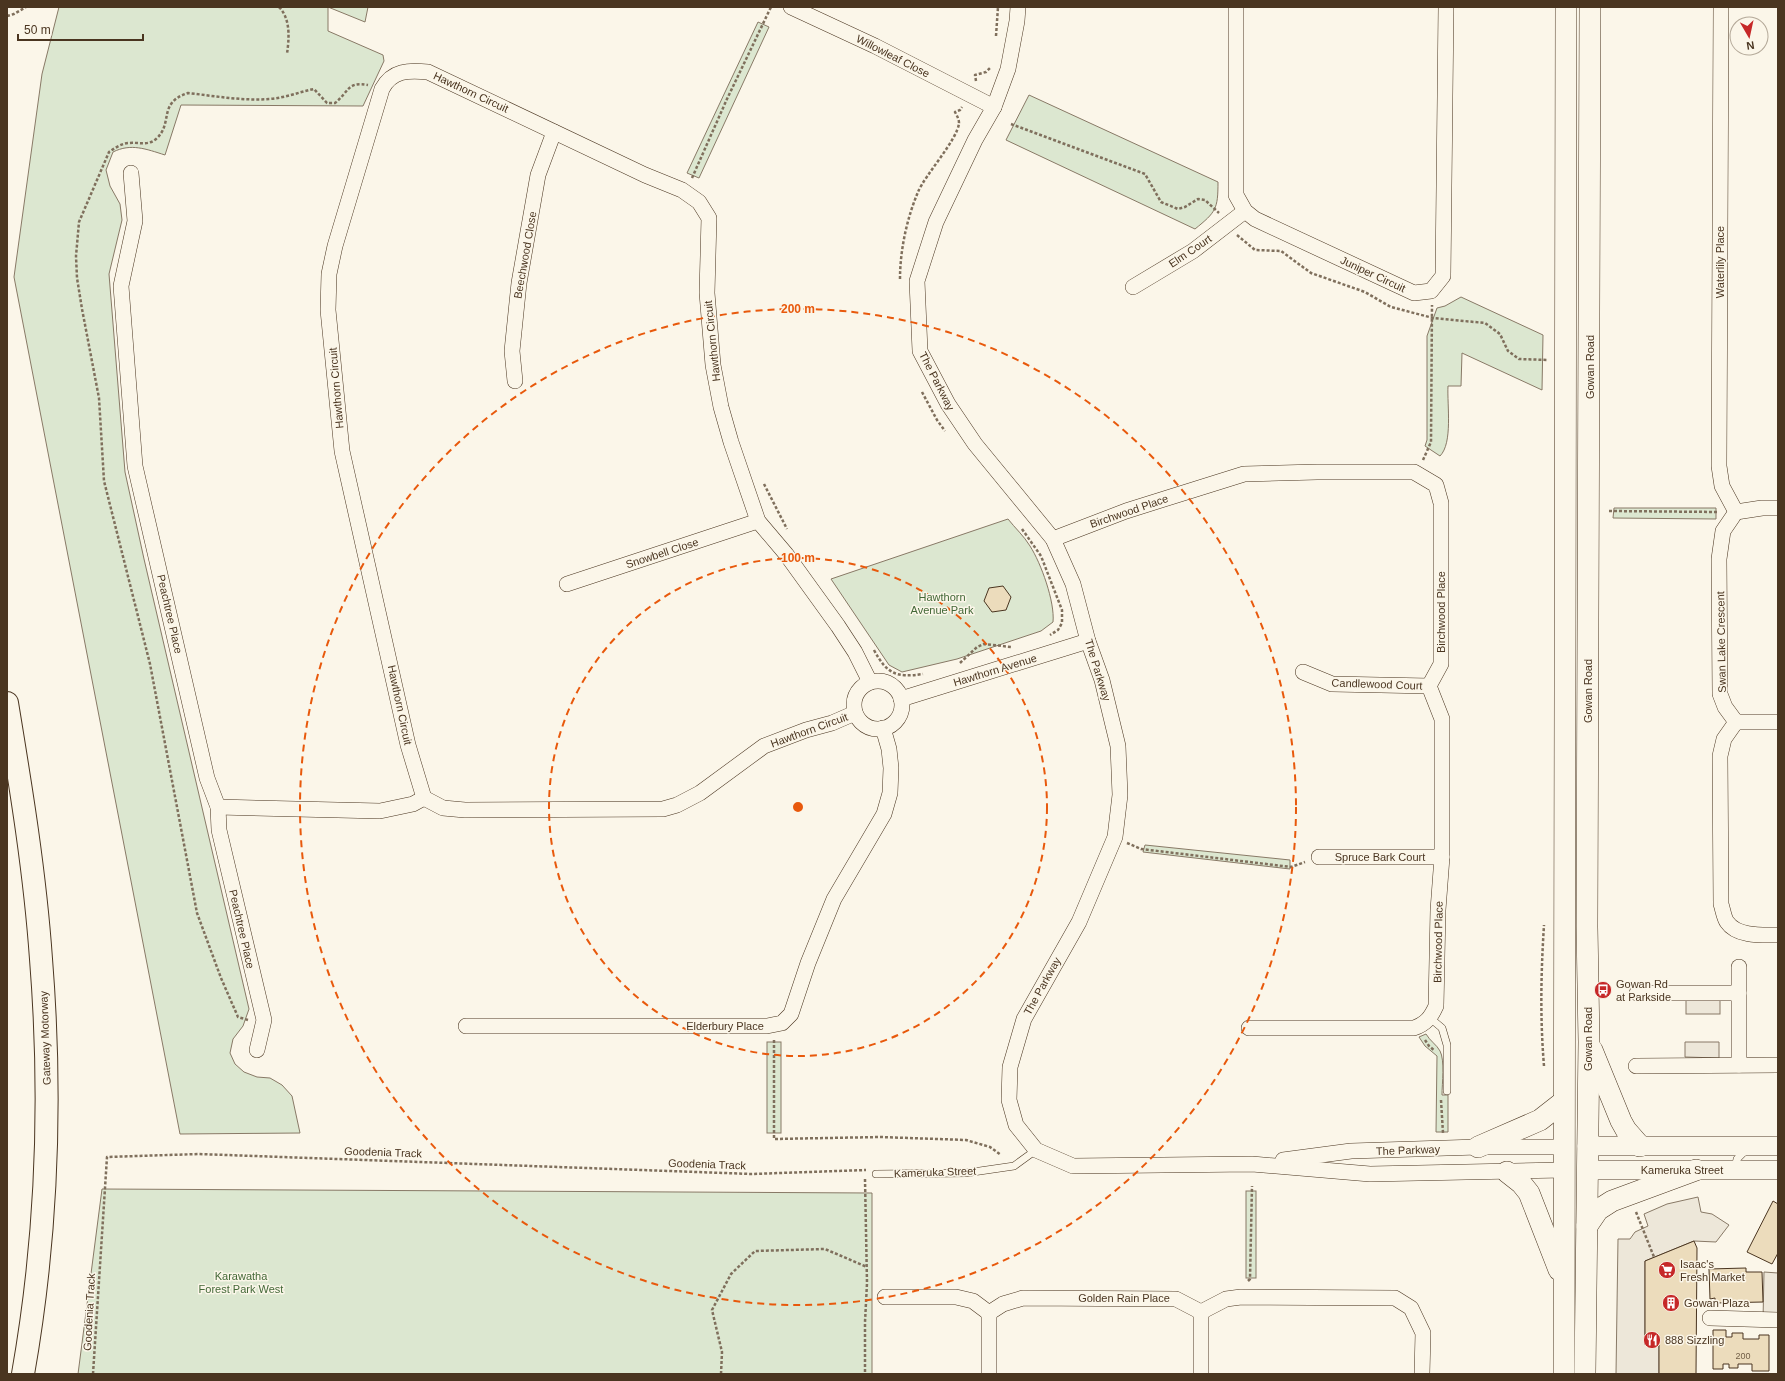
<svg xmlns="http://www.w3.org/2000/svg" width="1785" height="1381" font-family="Helvetica,sans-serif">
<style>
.green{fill:#dce7d0;stroke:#887966}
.parking{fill:#ede7d9;stroke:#887966}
.building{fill:#ecdcbc;stroke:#4a3520}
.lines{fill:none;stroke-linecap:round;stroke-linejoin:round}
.service-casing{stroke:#4a3520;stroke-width:8}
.minor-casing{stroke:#4a3520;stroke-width:16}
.tertiary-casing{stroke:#4a3520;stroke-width:20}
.secondary-casing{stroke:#4a3520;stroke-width:22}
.motorway-casing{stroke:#4a3520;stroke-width:24}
.path{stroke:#7f6f5c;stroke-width:2.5;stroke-dasharray:3 2;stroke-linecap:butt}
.service{stroke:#fbf6e9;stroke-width:7}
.minor{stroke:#fbf6e9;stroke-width:15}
.tertiary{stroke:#fbf6e9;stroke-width:19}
.secondary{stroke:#fbf6e9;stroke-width:21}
.motorway{stroke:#fbf6e9;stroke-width:22}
.ring{fill:none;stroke:#e8590c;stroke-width:2;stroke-dasharray:7 5}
.labels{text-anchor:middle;stroke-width:3;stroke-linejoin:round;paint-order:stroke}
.number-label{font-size:9px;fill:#725f47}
.street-label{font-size:11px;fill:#4a3520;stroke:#fbf6e9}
.park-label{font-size:11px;fill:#436837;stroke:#fbf6e9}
.poi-label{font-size:11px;fill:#4a3520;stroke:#fbf6e9;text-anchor:start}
.centre{fill:#e8590c;stroke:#fbf6e9;stroke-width:2}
.ring-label{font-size:12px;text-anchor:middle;font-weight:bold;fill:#e8590c;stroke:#fbf6e9;stroke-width:3;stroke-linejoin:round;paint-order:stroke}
</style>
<rect width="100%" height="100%" fill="#fbf6e9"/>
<g class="green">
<path d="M59 7H368L365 22 328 7V31L383 55 384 61 363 106 181 105 165 155C146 149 131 143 113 152L106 170 110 186 120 204 122 220 109 274 125 472 144 559 249 1009 243 1026 233 1039 230 1053 235 1064 244 1072 257 1077 270 1078 282 1085 292 1096 300 1133 180 1134 14 277 42 74Z"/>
<path d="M758 22 769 27 699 178 687 173Z"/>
<path d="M1029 95 1218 182C1218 209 1216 212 1195 229L1006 140Z"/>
<path d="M1461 297 1543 335 1542 390 1462 353 1461 386H1448C1447 405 1453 443 1440 456L1425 446 1427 440V336L1437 308 1445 306Z"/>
<path d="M1614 508H1716V519L1613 518Z"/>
<path d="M1008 519C1015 528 1024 536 1030 546 1041 563 1055 602 1053 622L1041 631 957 659 902 672 889 665 831 579Z"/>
<path d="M1145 845 1290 860V869L1143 852Z"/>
<path d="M1426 1034C1430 1041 1437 1045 1440 1051 1445 1060 1442 1084 1442 1095H1448V1132H1436L1437 1056 1425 1046 1419 1037Z"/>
<rect x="767" y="1042" width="14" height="91"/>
<path d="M102 1189 872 1193V1374H78Z"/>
<rect x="1246" y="1191" width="10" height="87"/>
</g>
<g class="parking">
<rect x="1686" y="1000" width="34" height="14"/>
<path d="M1685 1042H1719V1058L1685 1057Z"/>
<path d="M1698 1197 1701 1212 1712 1214 1729 1225 1716 1242 1694 1241 1645 1261V1345H1659V1374H1616L1618 1239H1630L1635 1232 1648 1226 1644 1214 1667 1204Z"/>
<path d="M1764 1272 1778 1273V1320H1763Z"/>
</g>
<g class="building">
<path d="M1003 586 1011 597 1006 610 992 612 984 601 989 588Z"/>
<path d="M1773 1201 1778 1204V1253L1772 1264 1747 1252Z"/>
<path d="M1694 1241 1697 1248 1696 1374H1659V1345H1645V1261Z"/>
<path d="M1746 1268V1272H1762L1763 1302 1715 1303V1298L1710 1299 1709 1269Z"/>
<path d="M1713 1330H1726V1337H1732V1333H1743V1339H1759V1335H1769V1371H1752V1364H1738V1368H1729V1364H1723V1369H1713Z"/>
</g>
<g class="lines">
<defs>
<g id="service">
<path d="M1430 1018 1442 1028 1447 1045V1091"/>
<path d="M1735 1170 1737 1159 1747 1149"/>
<path d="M876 1174 966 1173 1014 1166 1036 1150"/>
</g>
<g id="minor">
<path d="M791 7 875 46 994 107"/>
<path d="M1018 7 1017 21 1008 69 994 107 975 140 936 222 917 281 920 351 948 404 975 444 1053 539 1073 584 1088 641 1102 680 1118 746 1120 795 1115 837 1079 922 1024 1019 1010 1067 1009 1100 1016 1125 1036 1150 1073 1166 1252 1164 1370 1174 1564 1170"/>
<path d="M1236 7V195L1245 211 1255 219 1414 293 1431 291 1443 276 1446 7"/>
<path d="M1721 7 1719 466 1722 486 1736 512"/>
<path d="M131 173 135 221 121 286 135 466 207 778 218 807 219 830 264 1020 257 1050"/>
<path d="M1133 287 1193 251 1245 211"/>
<path d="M515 381 512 351 519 283 538 175 554 132"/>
<path d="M1778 508H1762L1736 512 1723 531 1719 559 1720 694 1725 707 1736 722 1724 739 1720 756 1721 904C1723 910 1724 918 1727 922 1737 937 1763 935 1778 935"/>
<path d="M1053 539 1126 511 1244 474 1317 472H1414L1436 485 1441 503V664L1429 686 1442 719V857L1438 910 1436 1006C1431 1017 1426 1024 1414 1028H1249"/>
<path d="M567 584 758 521"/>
<path d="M1303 672 1332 684 1429 686"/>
<circle cx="878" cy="705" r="24"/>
<path d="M901 699 1088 641"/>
<path d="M1736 722H1778"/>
<path d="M424 798 408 745 342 451 328 310 329 274 335 246 382 89C392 70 409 70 428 72L645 175 682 190 699 202 709 218 707 293 713 365 721 407 731 442 758 521 786 554 838 626 855 652 870 682"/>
<path d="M218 807 380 811 413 804 424 798 443 808 465 810 663 809 677 805 700 793 764 746 806 730 832 723 855 713"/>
<path d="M1319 857H1442"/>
<path d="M1739 967V1065"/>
<path d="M1637 993H1739"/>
<path d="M466 1026H767L782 1023 791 1014 808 963 834 899 884 814 890 793 891 768 889 749 883 728"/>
<path d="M1636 1066 1778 1065"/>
<path d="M1283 1160 1351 1151 1478 1147H1564"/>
<path d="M885 1297H956L973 1301 989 1313 1003 1304 1023 1298 1176 1299 1201 1312 1226 1299 1241 1297 1395 1298 1411 1308 1423 1333 1422 1374"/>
<path d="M1710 1318 1778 1320"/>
<path d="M989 1374V1313"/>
<path d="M1201 1374V1312"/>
</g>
<g id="tertiary">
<path d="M1587 1146H1778"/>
<path d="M1587 1170H1778"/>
</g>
<g id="secondary">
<path d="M1592 1050 1621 1121 1626 1130 1640 1146"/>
<path d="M1478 1147 1540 1120 1563 1102"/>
<path d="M1507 1172 1521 1183 1529 1193 1559 1270"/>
<path d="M1587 1226 1598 1210 1612 1201 1696 1170"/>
<path d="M1564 1374 1566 7"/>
<path d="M1585 1374 1589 1042 1587 927 1590 7"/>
</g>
<path id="motorway" d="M7 703C21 788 35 873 41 959 52 1097 47 1238 23 1374"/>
</defs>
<use href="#service" class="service-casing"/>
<use href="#minor" class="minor-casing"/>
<use href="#tertiary" class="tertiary-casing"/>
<use href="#secondary" class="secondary-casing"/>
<use href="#motorway" class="motorway-casing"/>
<g class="path">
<path d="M279 7C291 19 289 39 287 54"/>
<path d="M7 16 14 14 26 7"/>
<path d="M996 36 998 7"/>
<path d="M976 81 975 75 986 72 991 67"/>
<path d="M1011 124 1145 174 1161 202 1178 209 1185 207 1198 199 1205 200 1219 213"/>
<path d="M692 178 727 99 771 7"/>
<path d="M1237 235 1255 250 1281 251 1311 273 1365 292 1391 307 1433 318 1485 323 1500 334 1508 351 1519 359 1547 360"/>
<path d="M900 279C900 250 907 218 918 192 925 175 958 139 959 123 959 119 957 116 955 112L960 110 962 107"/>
<path d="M922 392 937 420 945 431"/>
<path d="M1423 460 1431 442 1432 305"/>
<path d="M764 484 787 529"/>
<path d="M1609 511 1718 512"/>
<path d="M1022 529 1041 556 1062 610V623L1058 630 1050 635"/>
<path d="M874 650C887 674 896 678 923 674"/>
<path d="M960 663 977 647 984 644 1011 647"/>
<path d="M1127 843 1141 849 1291 867 1305 862"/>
<path d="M248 1020 238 1017 221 978 197 913 150 664 104 481 99 398 82 309 77 278 76 256 79 222 109 152C115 148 122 143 129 143 139 142 148 146 156 139 174 123 157 103 188 93 215 96 242 101 269 99 285 98 299 92 314 89L327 103H335C349 92 347 81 368 85"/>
<path d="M774 1040V1139L880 1137 966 1140 990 1147 1001 1155"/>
<path d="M1425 1040 1429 1046 1435 1051"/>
<path d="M1544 1066C1540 1018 1541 972 1544 925"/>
<path d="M1441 1100 1443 1133"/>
<path d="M865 1179 867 1283 865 1322V1374"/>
<path d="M1636 1212 1654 1257"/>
<path d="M1248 1281 1250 1279 1252 1186"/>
<path d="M93 1374 107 1157 199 1154 752 1174 866 1170"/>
<path d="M721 1374 722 1352 712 1310 731 1274 755 1251 825 1249 867 1267"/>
</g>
<use href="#service" class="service"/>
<use href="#minor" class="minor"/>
<use href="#tertiary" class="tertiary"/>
<use href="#secondary" class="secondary"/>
<use href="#motorway" class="motorway"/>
</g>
<g class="ring">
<circle cx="798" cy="807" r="249"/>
<circle cx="798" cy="807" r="498"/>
</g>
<defs>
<symbol id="bus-disc" viewBox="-11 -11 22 22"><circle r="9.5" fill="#c62828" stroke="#fbf6e9"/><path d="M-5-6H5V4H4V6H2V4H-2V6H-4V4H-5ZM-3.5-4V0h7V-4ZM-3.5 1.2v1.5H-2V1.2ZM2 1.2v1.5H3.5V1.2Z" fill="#fff"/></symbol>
<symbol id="supermarket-disc" viewBox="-11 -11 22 22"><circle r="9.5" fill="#c62828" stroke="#fbf6e9"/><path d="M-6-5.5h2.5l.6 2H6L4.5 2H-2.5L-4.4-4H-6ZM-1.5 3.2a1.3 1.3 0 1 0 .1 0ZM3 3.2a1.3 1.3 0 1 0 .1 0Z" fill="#fff"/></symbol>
<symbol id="building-disc" viewBox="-11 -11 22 22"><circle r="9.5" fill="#c62828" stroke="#fbf6e9"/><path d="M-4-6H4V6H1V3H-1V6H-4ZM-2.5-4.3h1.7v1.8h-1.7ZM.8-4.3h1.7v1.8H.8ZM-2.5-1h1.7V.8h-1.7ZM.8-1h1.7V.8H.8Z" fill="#fff"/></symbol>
<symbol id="restaurant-disc" viewBox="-11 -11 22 22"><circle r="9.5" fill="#c62828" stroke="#fbf6e9"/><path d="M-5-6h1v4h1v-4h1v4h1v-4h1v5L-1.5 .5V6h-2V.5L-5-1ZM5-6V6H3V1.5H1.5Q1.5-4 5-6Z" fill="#fff"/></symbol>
</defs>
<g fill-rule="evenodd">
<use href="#bus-disc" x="1593" y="980" width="20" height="20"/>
<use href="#supermarket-disc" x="1657" y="1260" width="20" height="20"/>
<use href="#building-disc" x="1661" y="1293" width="20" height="20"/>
<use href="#restaurant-disc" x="1642" y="1330" width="20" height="20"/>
</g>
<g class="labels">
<g class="number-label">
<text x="1743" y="1359">200</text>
</g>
<g class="street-label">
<text transform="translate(893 56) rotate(27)" y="4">Willowleaf Close</text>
<text transform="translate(471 92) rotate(25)" y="4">Hawthorn Circuit</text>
<text transform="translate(1190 251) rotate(-34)" y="4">Elm Court</text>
<text transform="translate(525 255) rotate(-80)" y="4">Beechwood Close</text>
<text transform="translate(1720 262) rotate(-90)" y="4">Waterlily Place</text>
<text transform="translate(1373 274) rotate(25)" y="4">Juniper Circuit</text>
<text transform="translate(712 341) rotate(-96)" y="4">Hawthorn Circuit</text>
<text transform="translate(1590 367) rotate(-90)" y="4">Gowan Road</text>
<text transform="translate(937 381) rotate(63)" y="4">The Parkway</text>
<text transform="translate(336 388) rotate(-95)" y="4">Hawthorn Circuit</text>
<text transform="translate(1129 511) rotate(-19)" y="4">Birchwood Place</text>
<text transform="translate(662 553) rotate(-18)" y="4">Snowbell Close</text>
<text transform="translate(1441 612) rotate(-90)" y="4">Birchwood Place</text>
<text transform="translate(170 614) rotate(77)" y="4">Peachtree Place</text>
<text transform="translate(1721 642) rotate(-91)" y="4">Swan Lake Crescent</text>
<text transform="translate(995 670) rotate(-17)" y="4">Hawthorn Avenue</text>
<text transform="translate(1098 670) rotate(73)" y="4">The Parkway</text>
<text transform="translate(1377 684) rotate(2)" y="4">Candlewood Court</text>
<text transform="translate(1588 691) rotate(-90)" y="4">Gowan Road</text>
<text transform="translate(400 705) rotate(78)" y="4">Hawthorn Circuit</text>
<text transform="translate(809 730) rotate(-20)" y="4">Hawthorn Circuit</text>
<text x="1380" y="861">Spruce Bark Court</text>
<text transform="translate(242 929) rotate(77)" y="4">Peachtree Place</text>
<text transform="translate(1438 942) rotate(-89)" y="4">Birchwood Place</text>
<text transform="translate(1042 986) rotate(-61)" y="4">The Parkway</text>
<text x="725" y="1030">Elderbury Place</text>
<text transform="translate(45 1038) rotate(-92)" y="4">Gateway Motorway</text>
<text transform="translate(1588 1039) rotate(-90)" y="4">Gowan Road</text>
<text transform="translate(1408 1150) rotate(-2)" y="4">The Parkway</text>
<text transform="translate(383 1152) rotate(2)" y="4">Goodenia Track</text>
<text transform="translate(707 1164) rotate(2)" y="4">Goodenia Track</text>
<text x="1682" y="1174">Kameruka Street</text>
<text transform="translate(935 1172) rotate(-2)" y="4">Kameruka Street</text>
<text x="1124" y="1302">Golden Rain Place</text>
<text transform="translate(89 1312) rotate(-87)" y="4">Goodenia Track</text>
</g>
<g class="park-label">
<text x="942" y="601">Hawthorn<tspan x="942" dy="13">Avenue Park</tspan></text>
<text x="241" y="1280">Karawatha<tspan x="241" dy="13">Forest Park West</tspan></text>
</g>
<g class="poi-label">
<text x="1616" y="988">Gowan Rd<tspan x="1616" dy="13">at Parkside</tspan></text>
<text x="1680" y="1268">Isaac's<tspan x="1680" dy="13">Fresh Market</tspan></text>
<text x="1684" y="1307">Gowan Plaza</text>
<text x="1665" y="1344">888 Sizzling</text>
</g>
</g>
<circle cx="798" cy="807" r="6" class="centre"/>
<g class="ring-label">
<text x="798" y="313">200 m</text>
<text x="798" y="562">100 m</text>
</g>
<rect width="1785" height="1381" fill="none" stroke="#4a3520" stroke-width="16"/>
<g transform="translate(1749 36) rotate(171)"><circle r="19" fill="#fbf6e9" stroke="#b4a999"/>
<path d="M0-3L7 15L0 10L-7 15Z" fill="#c62828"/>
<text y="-6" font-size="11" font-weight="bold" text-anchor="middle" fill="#4a3520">N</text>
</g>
<path d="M18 34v6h125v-6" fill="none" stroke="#4a3520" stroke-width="2"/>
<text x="24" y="34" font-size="12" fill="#4a3520" stroke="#fbf6e9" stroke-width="3" paint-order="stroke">50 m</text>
</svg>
